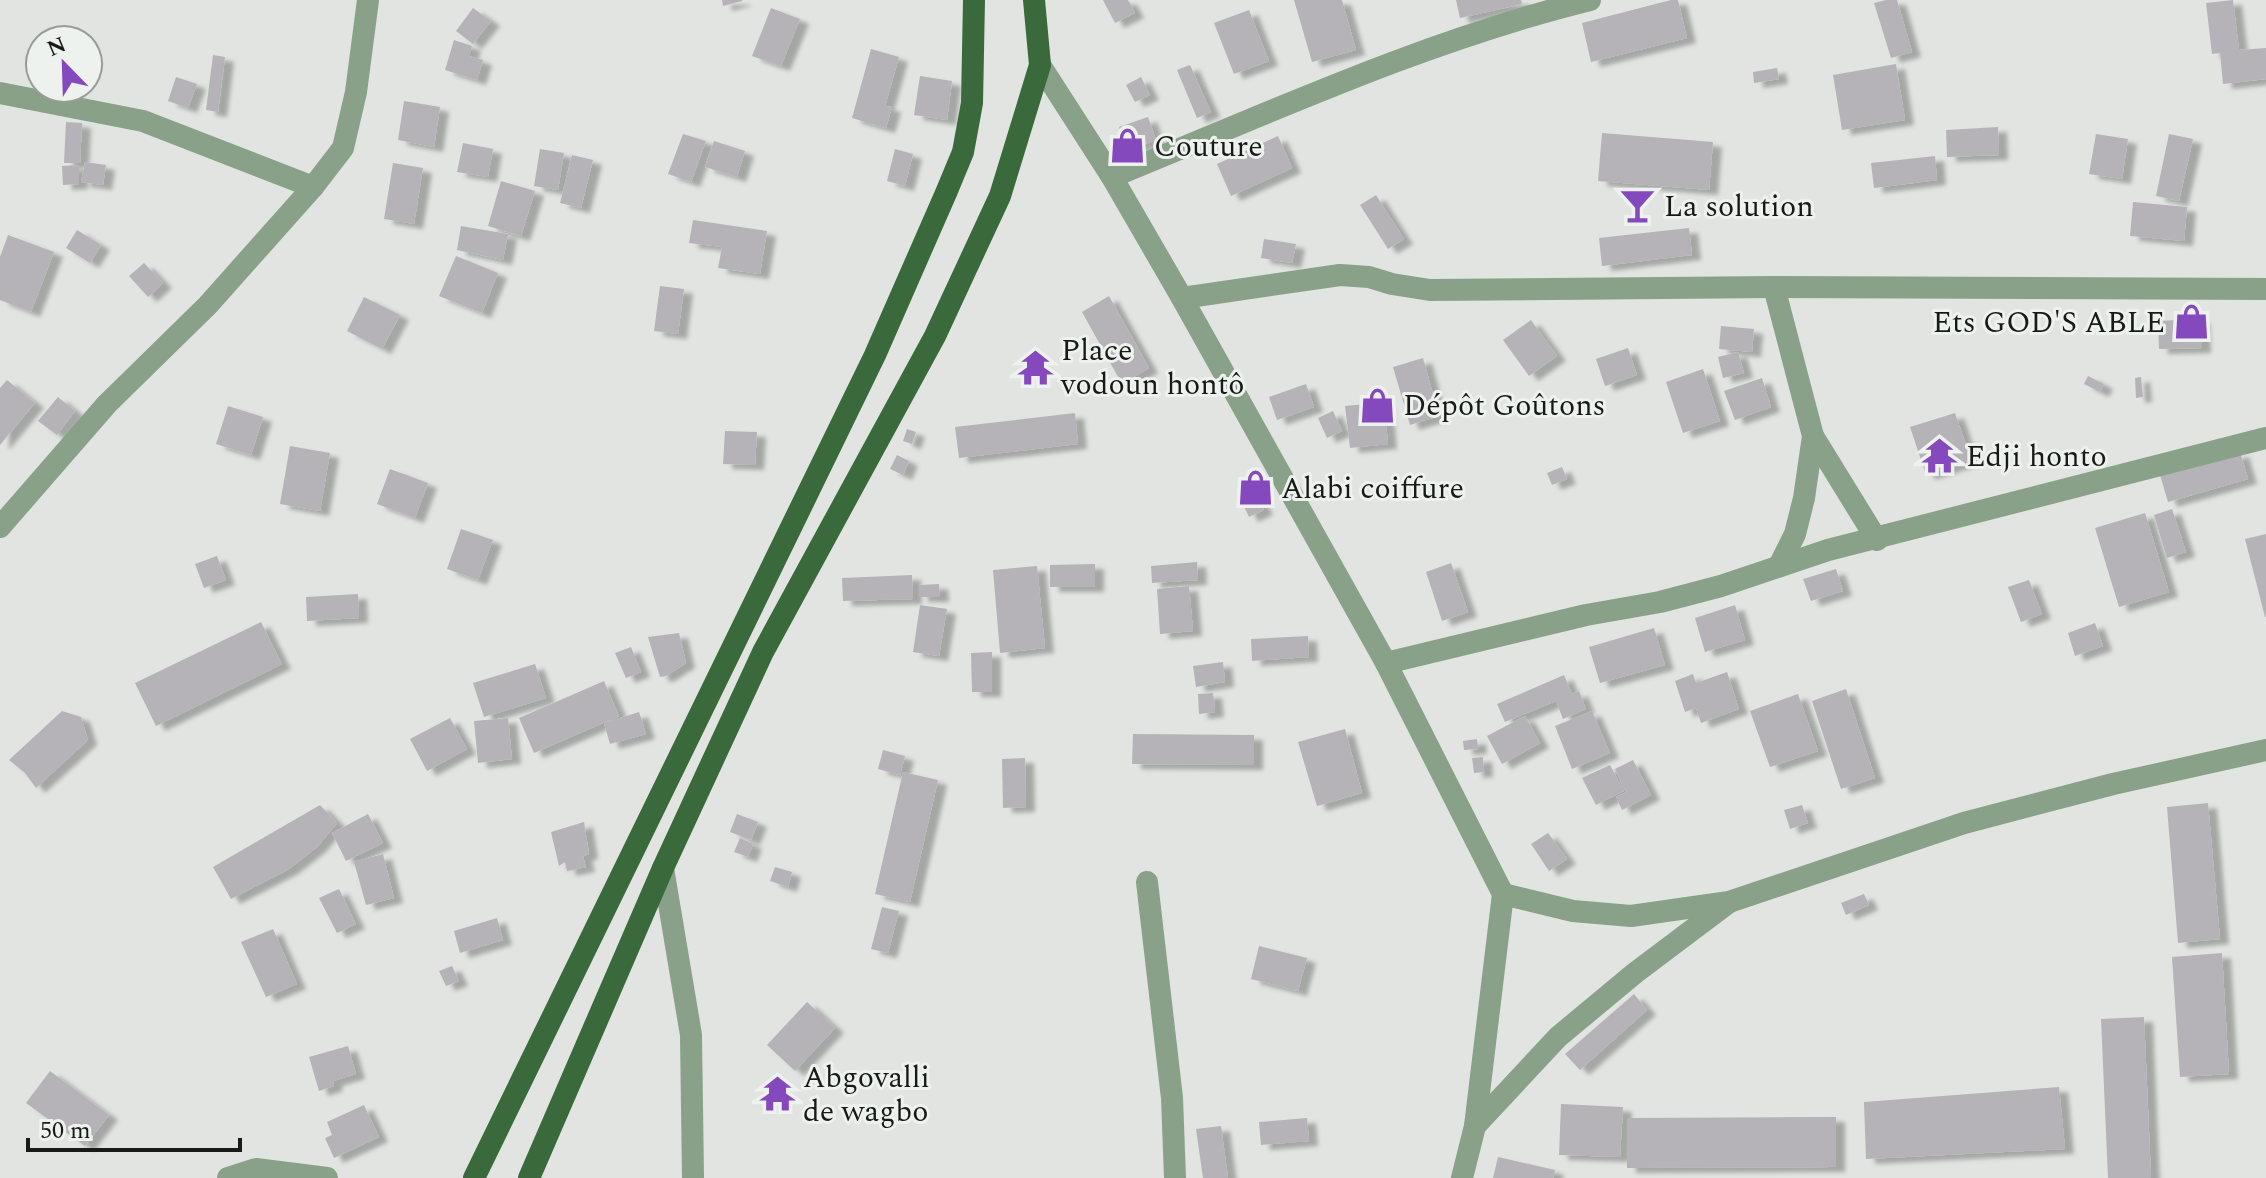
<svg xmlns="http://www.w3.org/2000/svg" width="2266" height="1178" font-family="Spectral,serif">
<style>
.building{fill:#b5b3b8;filter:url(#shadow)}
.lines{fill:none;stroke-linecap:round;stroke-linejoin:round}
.minor{stroke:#88a188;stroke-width:22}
.primary{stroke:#3a693c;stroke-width:22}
.labels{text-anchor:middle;stroke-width:6;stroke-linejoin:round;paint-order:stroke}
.poi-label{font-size:30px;fill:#181a18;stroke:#eef2ee;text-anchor:start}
</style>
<defs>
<filter id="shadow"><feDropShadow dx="9" dy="5" stdDeviation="2" flood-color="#0004"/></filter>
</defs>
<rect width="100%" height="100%" fill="#e1e4e0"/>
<g class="building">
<path d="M722 0H742V1L723 6Z"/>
<path d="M1103 0H1128L1135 13 1115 23Z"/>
<path d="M1294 0H1342L1356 50 1312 62Z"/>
<path d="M1456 0H1521L1522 4 1460 18Z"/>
<path d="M1671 0H1678L1687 38 1591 62 1582 23Z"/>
<path d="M1886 0H1897L1912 52 1891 58 1874 3Z"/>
<path d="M2233 0 2239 50 2266 48V79L2223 84 2220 53 2212 54 2206 3Z"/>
<path d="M473 8 491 21 473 44 456 31Z"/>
<path d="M771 8 800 19 781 66 752 56Z"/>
<path d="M1249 10 1269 61 1234 74 1214 23Z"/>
<path d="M454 40 472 46 469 56 483 60 477 80 445 70Z"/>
<path d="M871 49 899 57 885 106 892 107 886 128 852 118Z"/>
<path d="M213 55 225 57 218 112 206 110Z"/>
<path d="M1896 64 1905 120 1842 130 1833 75Z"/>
<path d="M1190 65 1211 112 1197 118 1177 70Z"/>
<path d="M1777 68 1779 79 1754 83 1753 72Z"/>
<path d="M920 76 952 81 947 120 914 115Z"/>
<path d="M176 77 197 84 188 108 168 101Z"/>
<path d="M1141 77 1150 95 1135 102 1126 85Z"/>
<path d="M404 101 440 107 434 147 398 140Z"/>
<path d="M1148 117 1156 140 1127 150 1119 127Z"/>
<path d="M66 122 82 123 80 163H64Z"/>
<path d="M1998 127 1999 155 1947 157 1946 130Z"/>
<path d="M1602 133 1713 142 1709 190 1598 181Z"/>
<path d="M683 134 706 141 691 182 668 174Z"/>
<path d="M2096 134 2128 139 2122 179 2089 174Z"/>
<path d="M2169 134 2193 139 2179 201 2156 196Z"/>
<path d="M1278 136 1292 168 1231 196 1217 164Z"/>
<path d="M714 141 745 151 737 177 705 167Z"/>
<path d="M463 143 493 149 488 177 457 172Z"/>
<path d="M540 149 564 153 558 190 534 186Z"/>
<path d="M895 149 913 154 905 186 887 181Z"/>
<path d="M572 155 593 160 581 208 560 203Z"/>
<path d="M1935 156 1937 180 1874 188 1871 163Z"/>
<path d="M85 162 106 165 103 185 81 182Z"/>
<path d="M393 163 423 168 414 224 384 219Z"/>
<path d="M79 165V184L63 185 62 166Z"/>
<path d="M501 181 535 191 521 236 488 226Z"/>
<path d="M1376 195 1404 239 1388 249 1360 205Z"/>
<path d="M2133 202 2187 207 2184 241 2130 236Z"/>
<path d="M693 220 767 231 760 274 718 268 722 247 689 243Z"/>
<path d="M461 226 508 234 503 260 457 250Z"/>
<path d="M1689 228 1692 255 1602 266 1599 238Z"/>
<path d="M77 230 101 245 90 263 66 248Z"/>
<path d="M8 235 54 252 31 312 0 300V257Z"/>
<path d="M1264 239 1296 244 1292 263 1261 258Z"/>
<path d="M456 256 498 273 482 313 439 296Z"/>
<path d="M144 263 163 283 148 297 129 276Z"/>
<path d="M660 286 684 289 678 334 654 331Z"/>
<path d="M1109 296 1149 368 1122 384 1082 312Z"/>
<path d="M364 297 400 315 382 349 347 331Z"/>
<path d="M2201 319 2202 348 2159 349 2158 321Z"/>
<path d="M1531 320 1557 356 1529 376 1503 340Z"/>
<path d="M1721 326 1754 329 1752 352 1719 349Z"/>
<path d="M1628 348 1637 375 1605 386 1596 359Z"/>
<path d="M1738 352 1744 373 1723 378 1718 357Z"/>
<path d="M1423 358 1439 416 1410 425 1393 367Z"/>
<path d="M1703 369 1720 421 1683 433 1666 382Z"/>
<path d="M2088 376 2104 384 2100 392 2084 384Z"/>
<path d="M2141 377 2143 397 2136 398 2135 378Z"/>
<path d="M1762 378 1771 407 1735 420 1724 391Z"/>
<path d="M7 380 35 403 0 445V388Z"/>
<path d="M1306 384 1314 407 1277 420 1269 397Z"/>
<path d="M58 397 75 411 57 435 38 421Z"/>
<path d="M1384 402 1388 444 1350 448 1345 406Z"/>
<path d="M228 406 263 417 251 455 216 444Z"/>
<path d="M1333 411 1342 431 1327 438 1318 418Z"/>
<path d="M1075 413 1078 444 959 458 955 427Z"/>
<path d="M1955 413 1971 460 1926 475 1910 427Z"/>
<path d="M907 429 916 432 912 444 903 441Z"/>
<path d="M725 431 757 432 755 465 723 464Z"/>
<path d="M290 446 330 453 320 511 280 504Z"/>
<path d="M2240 452 2248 479 2168 502 2160 475Z"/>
<path d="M897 455 909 461 903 475 890 469Z"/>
<path d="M1562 467 1567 479 1552 485 1547 473Z"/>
<path d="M390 469 428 483 415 518 377 504Z"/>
<path d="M1257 496 1264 510 1249 517 1242 502Z"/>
<path d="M2172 509 2186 552 2167 558 2154 515Z"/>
<path d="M2145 513 2169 592 2119 607 2095 528Z"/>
<path d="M461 529 493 540 478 580 447 569Z"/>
<path d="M2266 534V617H2265L2245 539Z"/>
<path d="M217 556 226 580 204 588 195 564Z"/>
<path d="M1197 562 1198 580 1152 583 1151 566Z"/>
<path d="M1451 563 1468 612 1442 621 1426 572Z"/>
<path d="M1095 564V587H1050V565Z"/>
<path d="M1037 566 1045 648 1000 653 993 570Z"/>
<path d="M1836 569 1843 591 1811 601 1803 579Z"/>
<path d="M912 575 913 599 843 601 842 578Z"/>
<path d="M2029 580 2042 614 2021 622 2008 587Z"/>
<path d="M939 584 940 597H919V585Z"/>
<path d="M1189 586 1193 631 1160 634 1157 589Z"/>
<path d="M358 594 359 618 307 621 306 597Z"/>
<path d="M920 605 947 609 939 656 913 652Z"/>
<path d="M1735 605 1745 640 1705 652 1695 618Z"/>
<path d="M261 622 282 664 156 726 135 683Z"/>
<path d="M2095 623 2103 646 2075 656 2068 633Z"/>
<path d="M1654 628 1665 665 1600 683 1589 647Z"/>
<path d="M679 633 686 663 666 676 660 677 648 637Z"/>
<path d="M1308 636 1309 657 1252 661 1251 639Z"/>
<path d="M631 647 641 672 626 678 615 653Z"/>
<path d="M992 652V692H972L971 653Z"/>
<path d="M1223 662 1225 682 1196 687 1193 666Z"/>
<path d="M535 664 546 698 484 717 473 683Z"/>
<path d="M1727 672 1739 709 1701 723 1696 708 1685 712 1675 681 1693 674 1696 683Z"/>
<path d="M1564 675 1572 694 1579 691 1586 709 1563 719 1556 701 1505 722 1497 704Z"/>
<path d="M604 681 619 716 534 753 519 718Z"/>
<path d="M1846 689 1875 778 1841 789 1812 701Z"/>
<path d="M1213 693 1215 712 1199 714 1198 694Z"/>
<path d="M1798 694 1818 751 1770 767 1750 711Z"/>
<path d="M62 711 81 717 88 740 36 788 25 773 9 760Z"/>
<path d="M1592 711 1610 753 1572 769 1555 726Z"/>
<path d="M639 712 646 734 610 744 604 723Z"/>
<path d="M1525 716 1540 743 1502 764 1487 736Z"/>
<path d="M450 718 467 749 427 771 410 739Z"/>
<path d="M508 718 512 759 478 763 474 721Z"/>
<path d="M1345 729 1362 793 1317 806 1298 742Z"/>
<path d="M1133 734 1254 735V765L1132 764Z"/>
<path d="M1477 739 1478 749 1464 750 1463 741Z"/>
<path d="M883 750 905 756 900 775 878 769Z"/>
<path d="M1483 757 1484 772 1474 773 1472 758Z"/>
<path d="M1025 758 1026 807 1003 808 1002 759Z"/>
<path d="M1633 760 1651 795 1622 810 1616 797 1626 792 1615 769Z"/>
<path d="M1610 765 1624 791 1596 805 1582 778Z"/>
<path d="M903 772 938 780 910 902 875 894Z"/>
<path d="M2208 803 2220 939 2178 943 2167 807Z"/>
<path d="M320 805 337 823 317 847 289 869 231 899 213 867Z"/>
<path d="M1802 805 1808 823 1790 829 1784 810Z"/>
<path d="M368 814 383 843 346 861 332 833Z"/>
<path d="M737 814 758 822 751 840 730 832Z"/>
<path d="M584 822 589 854 583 856 586 867 567 871 565 862 559 866 551 832Z"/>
<path d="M1548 833 1567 859 1549 871 1531 844Z"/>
<path d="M740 838 753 844 748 857 734 852Z"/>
<path d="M383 854 394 898 366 905 354 862Z"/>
<path d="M775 867 792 872 788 887 770 881Z"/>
<path d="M339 889 356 924 337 933 319 898Z"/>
<path d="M1864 894 1869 905 1846 915 1841 903Z"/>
<path d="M882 907 899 911 888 953 871 949Z"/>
<path d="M497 918 503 940 460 953 454 931Z"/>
<path d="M273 929 297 984 266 997 241 942Z"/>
<path d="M1259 946 1307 958 1298 991 1251 979Z"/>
<path d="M2222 953 2229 1074 2180 1077 2172 957Z"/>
<path d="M452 966 459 981 446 986 439 971Z"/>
<path d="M1634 994 1647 1010 1580 1070 1565 1054Z"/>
<path d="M807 1002 835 1028 795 1071 767 1045Z"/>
<path d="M2144 1017 2151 1178H2108L2101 1019Z"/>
<path d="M348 1046 356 1074 333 1081 334 1086 319 1091 309 1057Z"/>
<path d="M50 1071 109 1115 85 1146 26 1103Z"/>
<path d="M2059 1087 2065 1149 1866 1159 1864 1102Z"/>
<path d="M1561 1104 1623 1107 1620 1157 1559 1155Z"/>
<path d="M364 1105 379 1137 334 1158 325 1138 332 1135 327 1122Z"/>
<path d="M1836 1117V1167L1627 1168V1118Z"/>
<path d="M1307 1118 1309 1141 1261 1145 1259 1122Z"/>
<path d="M1221 1126 1228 1178H1203L1196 1129Z"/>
<path d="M1498 1157 1555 1170 1553 1178H1493Z"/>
</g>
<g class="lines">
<g class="minor">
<path d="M1040 65 1112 177 1182 298 1386 663 1503 894 1475 1126 1462 1178"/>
<path d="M0 93 143 121 313 187"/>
<path d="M1112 177C1269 113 1424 41 1590 0"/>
<path d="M1774 287 1813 436 1804 498 1795 534 1779 566"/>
<path d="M1182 298 1340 275 1369 277 1392 284 1430 290 1774 287 2266 289"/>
<path d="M1813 436 1877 540"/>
<path d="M0 527 107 404 208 305 313 187 343 148 356 92 368 0"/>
<path d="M1386 663 1586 615 1660 602 1721 586 1828 550 2266 438"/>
<path d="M663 868 691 1035 693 1178"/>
<path d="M1147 882 1172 1098 1175 1178"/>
<path d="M1503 894 1573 911 1631 916 1729 902 1964 823 2113 784 2266 750"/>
<path d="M1475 1126 1558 1037 1635 973 1728 903"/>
<path d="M228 1178 256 1169 327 1178"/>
</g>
<g class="primary">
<path d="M474 1178 875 355 946 193 963 152 972 103 974 0"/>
<path d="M529 1178 663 868 763 652 935 336 1000 196 1040 65 1034 0"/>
</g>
</g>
<defs>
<symbol id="shop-bare" viewBox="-9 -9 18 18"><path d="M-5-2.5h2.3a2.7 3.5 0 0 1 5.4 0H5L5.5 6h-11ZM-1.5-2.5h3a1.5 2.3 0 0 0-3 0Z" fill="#8549be" stroke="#eef2ee" stroke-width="2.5" paint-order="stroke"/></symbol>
<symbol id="bar-bare" viewBox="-9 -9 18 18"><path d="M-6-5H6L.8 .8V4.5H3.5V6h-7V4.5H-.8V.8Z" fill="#8549be" stroke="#eef2ee" stroke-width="2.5" paint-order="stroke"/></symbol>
<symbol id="temple-bare" viewBox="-9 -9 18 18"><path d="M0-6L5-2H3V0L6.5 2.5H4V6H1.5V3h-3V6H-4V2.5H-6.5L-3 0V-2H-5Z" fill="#8549be" stroke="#eef2ee" stroke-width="2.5" paint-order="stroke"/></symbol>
</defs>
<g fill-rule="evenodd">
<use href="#shop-bare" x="1102" y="120" width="51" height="51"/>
<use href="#bar-bare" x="1612" y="180" width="51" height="51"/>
<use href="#shop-bare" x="2166" y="296" width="51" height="51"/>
<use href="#temple-bare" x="1010" y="342" width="51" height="51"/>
<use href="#shop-bare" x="1352" y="380" width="51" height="51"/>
<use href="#temple-bare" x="1914" y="430" width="51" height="51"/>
<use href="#shop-bare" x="1230" y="462" width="51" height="51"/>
<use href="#temple-bare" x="752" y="1068" width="51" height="51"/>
</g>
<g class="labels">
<g class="poi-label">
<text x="1154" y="156">Couture</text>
<text x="1664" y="216">La solution</text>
<text x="2165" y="332" text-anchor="end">Ets GOD'S ABLE</text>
<text x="1061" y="360">Place<tspan x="1061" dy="34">vodoun hontô</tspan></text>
<text x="1403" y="415">Dépôt Goûtons</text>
<text x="1966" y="466">Edji honto</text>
<text x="1281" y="498">Alabi coiffure</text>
<text x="803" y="1087">Abgovalli<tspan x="803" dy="34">de wagbo</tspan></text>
</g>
</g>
<g transform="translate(64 64) rotate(337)"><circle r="38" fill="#eef2ee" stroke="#989c98" stroke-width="2"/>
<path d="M0-6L14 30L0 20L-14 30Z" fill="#8549be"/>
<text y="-12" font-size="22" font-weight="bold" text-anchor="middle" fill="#181a18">N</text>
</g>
<path d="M28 1138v12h212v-12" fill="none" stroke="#181a18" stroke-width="4"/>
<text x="40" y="1138" font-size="24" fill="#181a18" stroke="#eef2ee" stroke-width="6" paint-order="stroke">50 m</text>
</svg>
